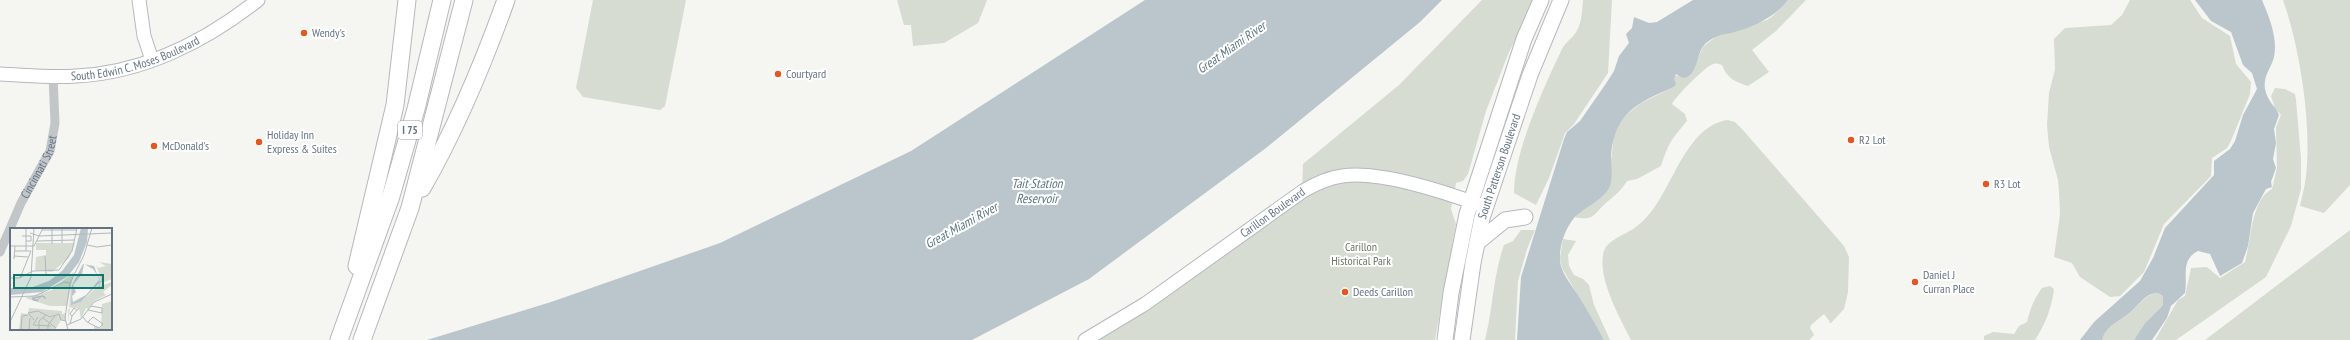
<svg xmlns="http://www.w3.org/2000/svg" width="2350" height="340" font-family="'PT Sans Narrow',sans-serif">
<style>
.green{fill:#d6dcd2}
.water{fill:#bbc6cc}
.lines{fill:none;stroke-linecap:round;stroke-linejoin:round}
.secondary-casing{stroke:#b4b9be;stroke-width:15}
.primary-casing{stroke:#b5b9bd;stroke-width:17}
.highway-casing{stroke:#b5b8bb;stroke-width:19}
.street{stroke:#c2c6c9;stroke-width:9}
.secondary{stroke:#fff;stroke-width:13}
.primary{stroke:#fff;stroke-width:15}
.highway{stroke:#fff;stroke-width:17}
.poi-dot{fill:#e25824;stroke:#fff;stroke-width:1.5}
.labels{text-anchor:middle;stroke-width:4;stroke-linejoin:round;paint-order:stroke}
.shield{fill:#fff;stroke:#929da8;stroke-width:1}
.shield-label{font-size:11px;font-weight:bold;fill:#647382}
.poi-label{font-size:12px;fill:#647382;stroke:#fff;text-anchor:start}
.street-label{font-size:12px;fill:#647382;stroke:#fff}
.park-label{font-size:12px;fill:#667963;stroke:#fff}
.water-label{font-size:13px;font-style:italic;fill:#5f767f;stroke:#fff}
.inset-road{fill:none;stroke:#b2b9be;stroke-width:1}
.view{fill:#0f766e;fill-opacity:0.15;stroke:#0f766e;stroke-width:2}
.inset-edge{fill:none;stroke:#647382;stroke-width:2}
</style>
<rect width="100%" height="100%" fill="#f5f5f1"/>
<g class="green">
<path d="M593 0H686L665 106 660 110 583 97 576 88Z"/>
<path d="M897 0H987L978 23 944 43 913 46 911 25H904Z"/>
<path d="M1482 0H1536L1509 52 1486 111 1468 174 1463 181 1456 183 1451 209 1456 224 1435 340H1085L1302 191 1303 164 1399 85Z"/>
<path d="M1583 0H1612L1608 73 1574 124 1565 133 1549 178 1536 205 1514 193C1514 151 1544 87 1562 49 1565 43 1570 40 1574 35 1582 26 1582 11 1583 0Z"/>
<path d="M1788 0H1806L1776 31 1752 50 1769 72 1748 86C1735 82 1727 78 1722 65 1719 64 1716 63 1713 64 1706 66 1675 97 1672 104L1685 114 1687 121C1671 140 1669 142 1661 166L1637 179 1627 181C1621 191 1615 195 1607 202 1594 213 1595 222 1575 217L1610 171 1614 134 1621 119 1641 103 1674 87V76L1681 75 1695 65 1703 47 1718 35 1767 20 1774 15Z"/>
<path d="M2130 0H2190L2202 18 2230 36 2236 64 2251 82 2250 94 2231 141 2227 148 2212 158 2211 176 2164 224 2144 272 2120 296 2110 297 2080 277 2072 263 2054 257 2060 214 2059 192 2058 180 2049 147 2047 125 2049 93 2055 69 2054 39 2065 28 2111 25 2122 15Z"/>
<path d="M2283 0H2350V185L2324 213 2300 206C2302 196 2305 186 2306 176 2312 124 2300 49 2283 0Z"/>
<path d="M2275 88 2285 89 2295 94 2296 100 2301 158V189L2291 226 2266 277 2176 340H2155L2178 300 2185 296 2191 268 2207 267 2220 278 2245 262C2251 241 2251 200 2272 189L2277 168 2276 127 2281 115 2275 108 2271 96Z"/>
<path d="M1728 120 1735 122 1742 129 1844 246 1849 257 1848 292 1844 309 1831 323H1829L1830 322 1824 314 1811 325 1810 328 1814 335 1809 340H1631C1620 318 1596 276 1604 251 1608 239 1628 234 1637 226 1644 221 1649 214 1654 208 1674 181 1689 125 1728 120Z"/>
<path d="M1521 230H1535L1527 249 1518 281 1515 340H1485C1493 308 1493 276 1504 245L1513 241Z"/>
<path d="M2350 230V340H2205Z"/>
<path d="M1563 239 1576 241 1568 255 1569 266 1574 275 1583 279 1589 285 1594 305 1610 340H1604L1562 268 1560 258Z"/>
<path d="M2050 286 2054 289C2052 307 2045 325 2035 340H1984V336L1993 332 2014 334 2019 326 2027 322C2030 309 2034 299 2042 288Z"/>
<path d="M2158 293 2163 296V305L2145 323 2134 340H2102C2107 325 2117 323 2128 314 2139 306 2143 295 2158 293Z"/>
</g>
<g class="water">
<path d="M1145 0H1442L1420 22 1266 148 1089 279 972 340H427L551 302 720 243 911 151Z"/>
<path d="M1693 0H1788C1774 18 1753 27 1731 33 1726 34 1720 34 1716 37 1711 39 1705 43 1702 48 1697 57 1696 77 1683 78L1676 74 1674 79 1676 84 1674 87C1637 103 1615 112 1611 155 1611 164 1613 177 1610 186 1604 200 1584 207 1574 218 1564 230 1556 254 1562 269 1566 279 1573 287 1578 295 1587 310 1596 325 1604 340H1517L1521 277 1564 139 1567 132 1580 121 1605 85 1614 71 1619 56 1629 43 1626 34 1632 28 1634 17 1649 23 1657 22Z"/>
<path d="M2195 0H2262C2269 17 2278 38 2274 57 2271 69 2263 75 2265 89 2268 103 2276 106 2279 115L2274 129 2276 143 2273 159 2276 168 2271 182 2272 187 2266 189 2253 213 2248 246 2242 263 2220 276 2210 254 2198 251C2180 260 2188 277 2185 293L2171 306 2167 318 2152 340H2134L2145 323 2163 305V296L2158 293C2143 294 2139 306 2128 314 2117 323 2107 325 2102 340H2080L2094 322 2140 281 2153 258 2165 228 2214 175V161L2230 149 2235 141 2243 115 2257 89 2252 73 2243 65 2231 32 2211 21Z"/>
</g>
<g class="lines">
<defs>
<g id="secondary">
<path d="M139 0 144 36 152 60"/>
<path id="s2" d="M0 74C25 75 51 78 76 76 143 73 206 41 258 0"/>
<path id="s3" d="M1085 340 1145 304 1303 191C1315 184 1328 178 1342 176 1378 170 1445 192 1480 205"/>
</g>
<g id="primary">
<path d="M1477 243 1505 220 1525 217"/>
<path d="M1445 340 1451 293 1467 214 1524 39 1541 0"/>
<path id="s4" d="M1462 340 1473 263 1482 218 1530 75 1561 0"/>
</g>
<g id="highway">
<path d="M422 188C456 129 483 64 506 0"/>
<path d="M357 266 395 105 407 0"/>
<path d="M339 340 391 196 416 109 442 0"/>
<path d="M362 340 410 208 464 0"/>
</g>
</defs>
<use href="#secondary" class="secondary-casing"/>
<use href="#primary" class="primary-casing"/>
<use href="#highway" class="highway-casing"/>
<path class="street" id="s1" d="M0 252 21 203 50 151 55 123 53 76"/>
<use href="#secondary" class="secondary"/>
<use href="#primary" class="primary"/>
<use href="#highway" class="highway"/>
</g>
<g class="poi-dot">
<circle cx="304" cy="33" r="4"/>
<circle cx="778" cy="74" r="4"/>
<circle cx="1851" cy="140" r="4"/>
<circle cx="259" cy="142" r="4"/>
<circle cx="154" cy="146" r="4"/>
<circle cx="1986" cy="184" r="4"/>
<circle cx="1915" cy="282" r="4"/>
<circle cx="1345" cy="292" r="4"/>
</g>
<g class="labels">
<rect class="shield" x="398" y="121" width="24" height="18" rx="3"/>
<g class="shield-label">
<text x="410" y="134">I 75</text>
</g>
<g class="poi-label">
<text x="312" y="37">Wendy's</text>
<text x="786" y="78">Courtyard</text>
<text x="267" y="139">Holiday Inn<tspan x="267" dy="14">Express &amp; Suites</tspan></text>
<text x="1859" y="144">R2 Lot</text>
<text x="162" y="150">McDonald's</text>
<text x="1994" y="188">R3 Lot</text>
<text x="1923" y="279">Daniel J<tspan x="1923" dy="14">Curran Place</tspan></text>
<text x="1353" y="296">Deeds Carillon</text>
</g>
<g class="street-label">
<text dy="4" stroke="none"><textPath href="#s2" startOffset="138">South Edwin C. Moses Boulevard</textPath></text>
<text dy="4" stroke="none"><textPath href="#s1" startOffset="94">Cincinnati Street</textPath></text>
<text dy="4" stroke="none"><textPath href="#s4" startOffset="178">South Patterson Boulevard</textPath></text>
<text dy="4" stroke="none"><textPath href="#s3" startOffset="227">Carillon Boulevard</textPath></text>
</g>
<g class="park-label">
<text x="1361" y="251">Carillon<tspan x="1361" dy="14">Historical Park</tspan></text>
</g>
<g class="water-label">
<text transform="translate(1231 47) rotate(-35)" y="5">Great Miami River</text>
<text x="1037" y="188">Tait Station<tspan x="1037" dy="15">Reservoir</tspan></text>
<text transform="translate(961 225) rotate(-29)" y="5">Great Miami River</text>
</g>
</g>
<g transform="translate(10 228)">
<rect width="102" height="102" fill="#f5f5f1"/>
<path d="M26 15H65L59 30 42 44 25 42 26 29 36 27V22H26ZM89 34 102 36V51L91 55 90 58 102 54V57L93 64 96 67 84 73 78 81 76 80 71 91 69 80H60L58 94V82L60 80H63L59 79 61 57 63 64 61 76 71 74 89 57 91 50 86 37 88 40 96 38ZM64 44 57 78H40L15 70 42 62ZM102 73V102H84V98L91 100 92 76ZM19 80 52 83V86L56 85V93L51 92 45 102H9L11 85 18 86Z" fill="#d6dcd2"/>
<path d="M71 0H78L77 14 69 34 58 48 32 64 0 67V60H20L39 53 52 43 64 27ZM73 36 84 38 90 54 71 74 61 77 62 57ZM74 36 83 41 90 51 76 67 63 74 62 68 66 64 63 57 72 46Z" fill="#bbc6cc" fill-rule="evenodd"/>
<path class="inset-road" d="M16 0V23M42 0V16M52 0V15M32 2H67M20 5 29 8 102 5M12 8H21V13H16M27 13 65 12M77 17 87 19 102 17M0 18H24L33 0M5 23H21M4 28 18 29M35 28 36 46M4 31 5 18M0 50H9L23 43 49 42 62 23 67 0M10 50 21 23M0 69 25 68 54 54 60 55M25 72 28 73 23 72 22 70H23L33 68 35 69V71L33 68H32L28 69H27L25 70H23V71L27 72 32 68M78 82 92 85V80L81 78M62 88 60 86 64 80 67 82M28 89 23 97 41 98M73 89 77 94 89 100 93 96 83 89 78 94M33 90 46 100M24 92 18 85 28 83 40 89 49 86 51 92 56 93M0 94 21 49 24 0M60 96 62 88 69 80M57 97 71 91 84 74 102 66M11 102 12 88 18 87M19 102 20 90M29 102V93L36 87M38 102V97L45 88M58 102 55 90 60 55 74 27 82 0"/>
<path class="view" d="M4 47H93V60H4Z"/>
<rect width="102" height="102" class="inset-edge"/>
</g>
</svg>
